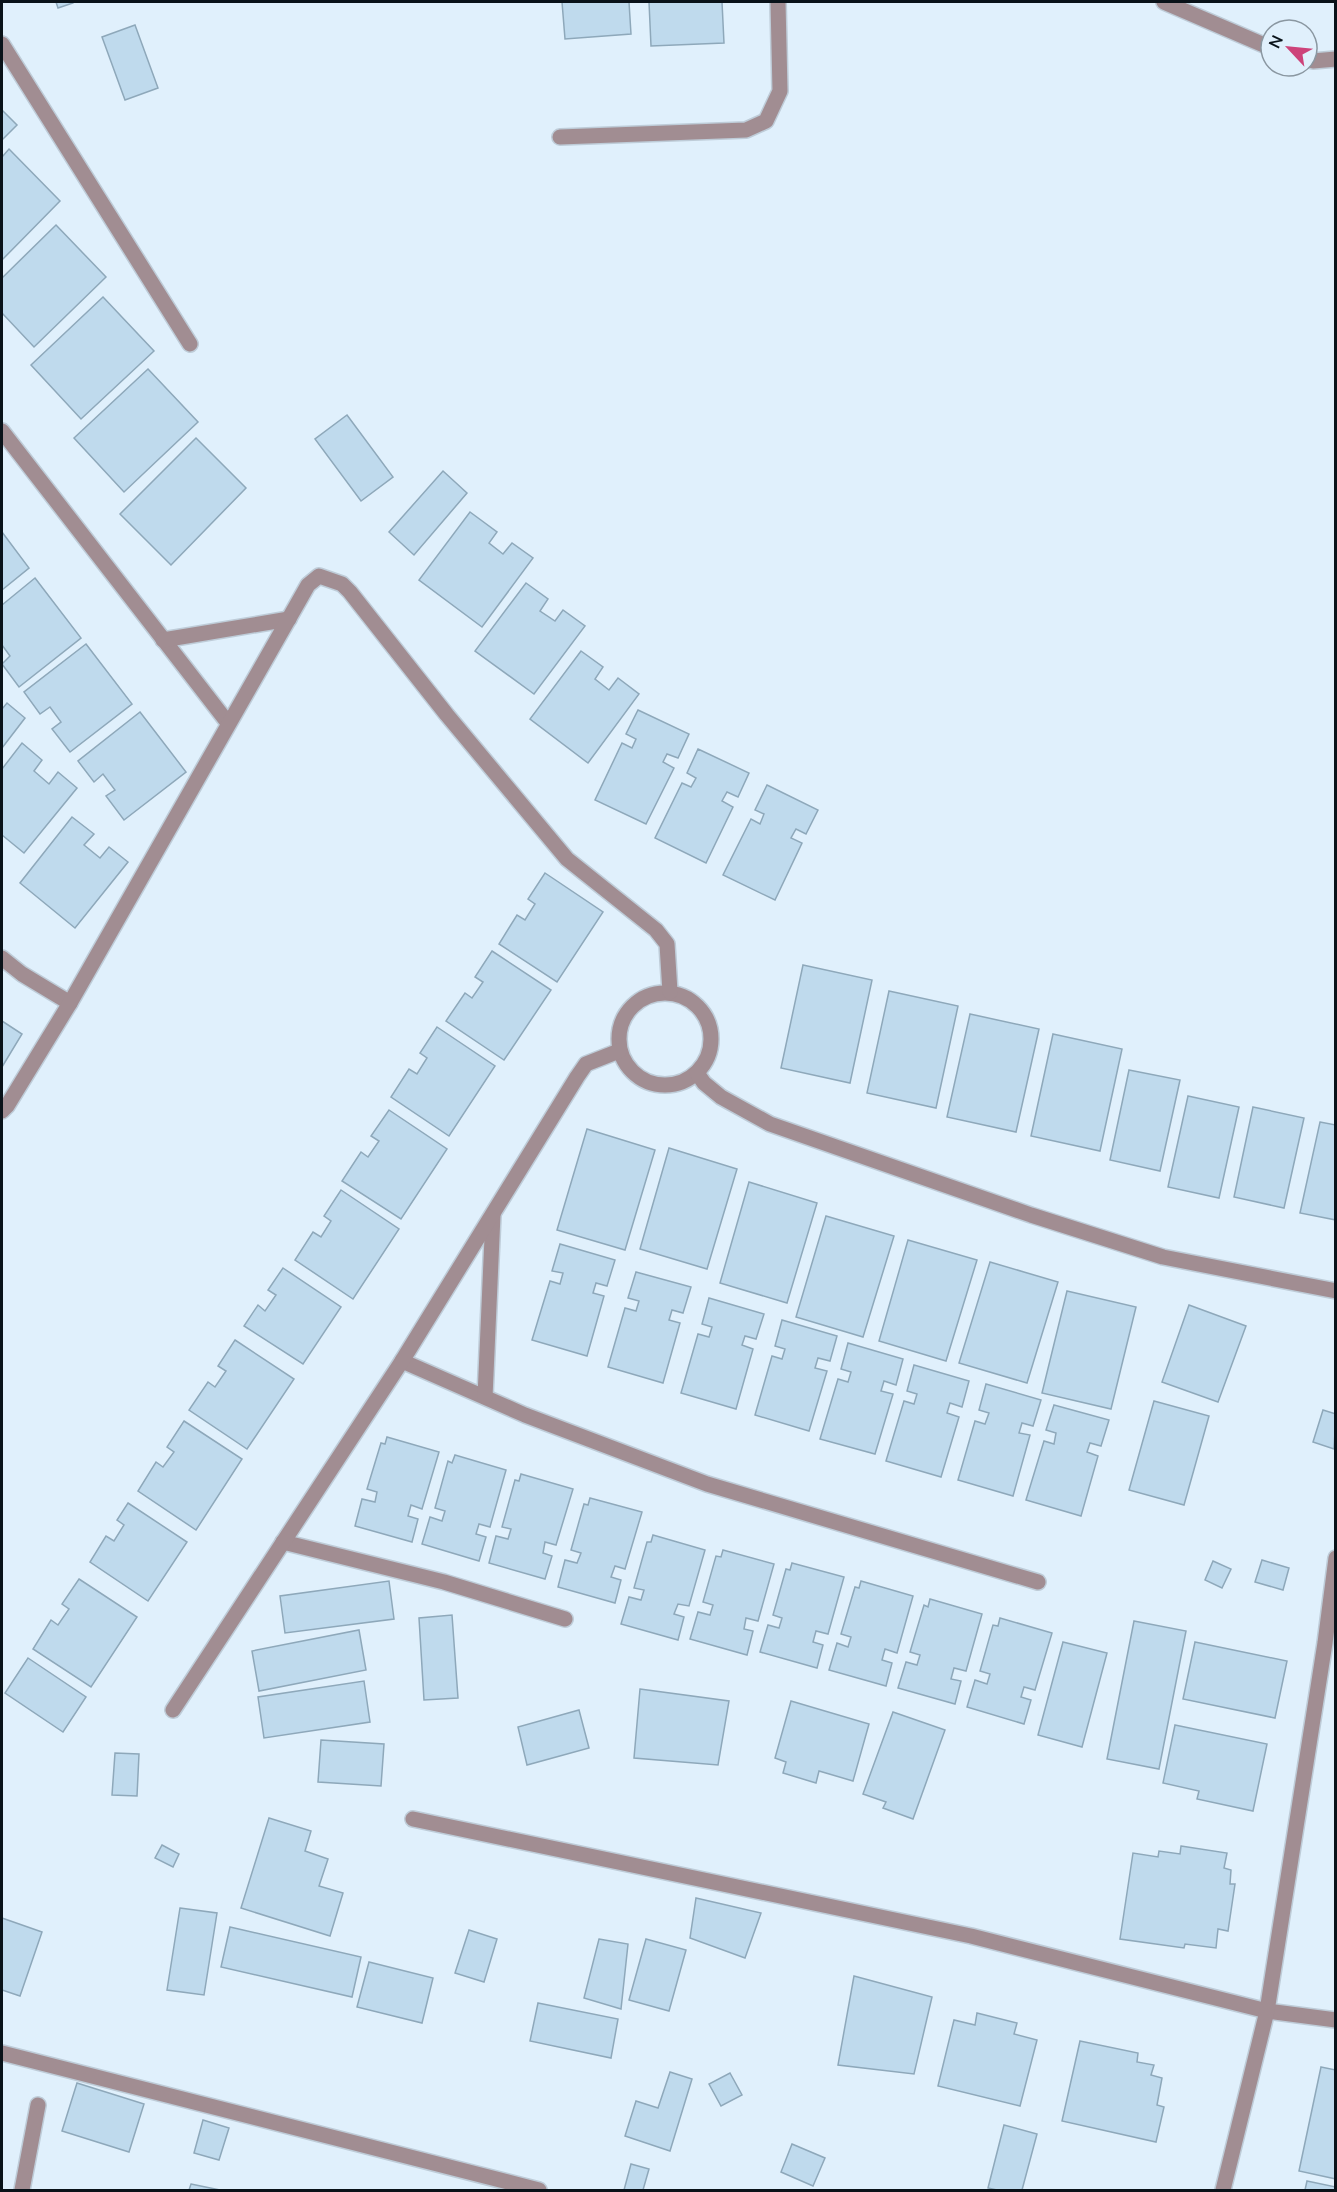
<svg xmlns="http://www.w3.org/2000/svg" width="1337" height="2192" font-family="'Nunito Sans',sans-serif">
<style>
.building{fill:#bfdaed;stroke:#8ea8ba;stroke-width:1.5}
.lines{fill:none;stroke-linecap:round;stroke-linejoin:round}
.minor-casing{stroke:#beccd8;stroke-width:18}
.minor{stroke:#a18d92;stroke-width:15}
</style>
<rect width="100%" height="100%" fill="#e0f0fc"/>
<g class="building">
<path d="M56 2H73V3L58 8Z"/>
<path d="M562 2H629L631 34 565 39Z"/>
<path d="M649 2H722L724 43 651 46Z"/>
<path d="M135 25 158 88 125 100 102 37Z"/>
<path d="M2 110 17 125 2 140Z"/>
<path d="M9 149 60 201 2 260V157Z"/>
<path d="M56 225 106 277 34 347 2 313V278Z"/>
<path d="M103 297 154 351 81 419 31 365Z"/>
<path d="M148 369 198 422 124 492 74 438Z"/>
<path d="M347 415 393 477 361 501 315 439Z"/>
<path d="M196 438 246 488 171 565 120 514Z"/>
<path d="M443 471 467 493 414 555 389 532Z"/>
<path d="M470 512 497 532 489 543 503 554 512 543 533 558 482 627 419 580Z"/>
<path d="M2 532 29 568 2 590Z"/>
<path d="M35 578 81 638 19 687 2 664 10 656 2 645V605Z"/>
<path d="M526 583 548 599 540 611 555 621 563 610 585 626 534 694 475 651Z"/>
<path d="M86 644 132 704 70 752 52 729 61 722 50 707 40 714 24 692Z"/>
<path d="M581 651 603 667 595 679 609 690 618 678 639 694 588 763 530 719Z"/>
<path d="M7 703 25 718 2 748V709Z"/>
<path d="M638 710 689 734 678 758 667 754 663 762 674 768 646 824 595 800 622 743 632 748 636 739 626 734Z"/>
<path d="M140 712 186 772 124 820 106 796 115 790 103 774 94 782 78 761Z"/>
<path d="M22 743 42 760 34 771 49 784 58 772 77 788 24 853 2 835V769Z"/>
<path d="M698 749 749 773 738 797 727 792 722 801 733 807 706 863 655 838 682 783 691 787 696 778 687 773Z"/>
<path d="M767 785 818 810 806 834 796 829 791 838 802 843 775 900 723 875 751 819 760 824 764 814 755 810Z"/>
<path d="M72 817 94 834 84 845 100 858 109 847 128 862 75 928 20 883Z"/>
<path d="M545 873 603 912 557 982 499 944 517 915 525 920 535 904 528 899Z"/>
<path d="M492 951 551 990 504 1060 446 1021 465 993 472 998 483 982 475 977Z"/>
<path d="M803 965 872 980 850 1083 781 1068Z"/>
<path d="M889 991 958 1006 936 1108 867 1093Z"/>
<path d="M970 1014 1039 1029 1016 1132 947 1117Z"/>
<path d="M2 1021 22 1034 2 1067Z"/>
<path d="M437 1027 495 1066 449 1136 391 1097 409 1069 417 1074 427 1058 420 1053Z"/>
<path d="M1053 1034 1122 1049 1100 1151 1031 1136Z"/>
<path d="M1129 1070 1180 1080 1160 1171 1110 1160Z"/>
<path d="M1188 1096 1239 1107 1219 1198 1168 1187Z"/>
<path d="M1253 1107 1304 1118 1284 1208 1234 1197Z"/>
<path d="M389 1110 447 1149 401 1219 342 1181 361 1152 368 1157 379 1141 371 1136Z"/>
<path d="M1320 1122 1336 1125V1220L1300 1213Z"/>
<path d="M587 1129 655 1150 625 1250 557 1230Z"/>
<path d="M669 1148 737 1169 707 1269 640 1249Z"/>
<path d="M749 1182 817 1203 787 1303 720 1283Z"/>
<path d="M341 1190 399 1229 353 1299 295 1260 313 1232 321 1237 331 1221 324 1216Z"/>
<path d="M826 1216 894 1236 863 1337 796 1317Z"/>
<path d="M908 1240 977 1260 946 1361 879 1341Z"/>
<path d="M560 1244 615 1260 607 1286 596 1283 593 1293 604 1296 587 1356 532 1340 550 1281 560 1284 563 1273 552 1271Z"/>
<path d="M990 1262 1058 1282 1027 1383 959 1363Z"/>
<path d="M283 1268 341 1307 303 1364 244 1326 258 1305 265 1311 276 1295 268 1290Z"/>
<path d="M636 1272 691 1287 683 1313 672 1310 669 1320 680 1323 663 1383 608 1367 625 1308 636 1311 639 1301 628 1298Z"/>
<path d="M1067 1291 1136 1307 1111 1409 1042 1393Z"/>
<path d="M709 1298 764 1314 756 1339 745 1336 742 1345 753 1349 736 1409 681 1393 698 1334 709 1337 712 1327 702 1324Z"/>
<path d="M1189 1305 1246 1326 1218 1402 1162 1382Z"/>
<path d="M782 1320 837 1336 830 1361 818 1358 815 1368 827 1371 809 1431 755 1415 772 1356 782 1359 785 1349 775 1346Z"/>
<path d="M235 1340 294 1379 247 1449 189 1410 208 1382 215 1387 226 1371 218 1366Z"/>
<path d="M848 1343 903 1359 896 1385 884 1381 881 1391 893 1394 875 1454 820 1439 838 1379 848 1382 851 1372 841 1369Z"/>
<path d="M914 1365 969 1381 962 1407 950 1403 947 1413 959 1417 941 1477 886 1461 904 1401 914 1404 917 1394 907 1391Z"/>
<path d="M986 1384 1041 1400 1033 1426 1022 1423 1019 1433 1030 1435 1013 1496 958 1480 975 1421 985 1424 989 1413 979 1410Z"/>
<path d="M1154 1401 1209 1416 1184 1505 1129 1490Z"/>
<path d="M1054 1405 1109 1420 1101 1446 1090 1443 1087 1452 1098 1456 1081 1516 1026 1500 1044 1441 1054 1444 1056 1433 1046 1430Z"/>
<path d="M1323 1410 1336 1414 1334 1449 1313 1442Z"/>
<path d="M184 1421 242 1459 196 1530 138 1491 156 1462 163 1467 174 1452 167 1447Z"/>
<path d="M387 1437 439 1452 422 1509 411 1505 408 1516 418 1519 412 1542 355 1526 362 1499 375 1502 377 1492 367 1489 381 1443 385 1444Z"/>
<path d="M455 1455 506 1470 490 1527 479 1524 476 1534 486 1537 479 1561 422 1544 430 1517 442 1521 445 1511 435 1508 448 1461 452 1463Z"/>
<path d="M521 1474 573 1489 556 1545 545 1542 543 1553 552 1556 545 1579 489 1563 496 1536 508 1539 511 1529 502 1527 515 1480 519 1481Z"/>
<path d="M590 1498 642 1512 625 1569 615 1566 611 1577 621 1580 615 1603 558 1587 565 1560 577 1563 581 1553 571 1550 584 1504 588 1505Z"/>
<path d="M128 1503 187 1542 148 1601 90 1562 106 1536 114 1541 124 1525 117 1520Z"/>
<path d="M653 1535 705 1550 689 1606 678 1604 674 1614 684 1617 678 1640 621 1624 629 1597 641 1600 644 1590 634 1588 647 1542H651Z"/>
<path d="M723 1550 774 1564 758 1621 746 1618 744 1629 753 1631 747 1655 690 1639 698 1612 710 1615 713 1605 703 1602 716 1556 721 1557Z"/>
<path d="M1262 1560 1289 1568 1283 1590 1255 1582Z"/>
<path d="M1213 1561 1231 1569 1222 1588 1205 1580Z"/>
<path d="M792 1563 844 1577 828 1634 816 1631 813 1642 823 1645 817 1668 760 1652 768 1625 779 1628 782 1618 773 1615 786 1569 790 1570Z"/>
<path d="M79 1579 137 1617 91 1687 33 1649 51 1620 58 1625 69 1609 62 1604Z"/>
<path d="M389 1581 394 1619 285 1633 280 1596Z"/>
<path d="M861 1581 913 1596 897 1653 885 1649 882 1660 892 1663 886 1686 829 1670 837 1643 848 1647 851 1637 841 1634 855 1587 859 1588Z"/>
<path d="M930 1599 982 1614 966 1671 954 1668 951 1679 961 1681 955 1704 898 1688 906 1662 917 1665 920 1655 910 1652 924 1605 928 1607Z"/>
<path d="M452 1615 458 1698 424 1700 419 1618Z"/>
<path d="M1000 1618 1052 1633 1035 1690 1024 1687 1021 1697 1031 1700 1024 1724 967 1707 975 1680 987 1684 990 1674 980 1671 993 1625 998 1626Z"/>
<path d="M1134 1621 1186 1631 1159 1769 1107 1759Z"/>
<path d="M359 1630 366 1670 259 1691 252 1651Z"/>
<path d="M1063 1642 1107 1653 1082 1747 1038 1735Z"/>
<path d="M1195 1642 1287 1661 1275 1718 1183 1699Z"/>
<path d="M28 1658 86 1697 63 1732 5 1693Z"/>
<path d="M364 1681 370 1722 264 1738 258 1697Z"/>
<path d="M640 1689 729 1701 718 1765 634 1758Z"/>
<path d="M791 1701 869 1724 853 1781 819 1771 816 1783 783 1773 786 1762 775 1758Z"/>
<path d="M579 1710 589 1748 527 1765 518 1727Z"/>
<path d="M893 1712 945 1730 913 1819 883 1808 886 1802 863 1794Z"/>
<path d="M1175 1725 1267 1744 1253 1811 1197 1799 1199 1791 1163 1783Z"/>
<path d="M321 1740 384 1744 381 1786 318 1782Z"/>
<path d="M115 1753 139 1754 137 1796 112 1795Z"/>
<path d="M269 1818 311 1831 305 1851 328 1859 319 1886 343 1893 330 1936 241 1908Z"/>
<path d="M162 1845 179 1854 173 1867 155 1858Z"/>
<path d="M1181 1846 1227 1853 1224 1868 1231 1870 1230 1884H1235L1228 1931 1218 1929 1216 1948 1185 1944 1184 1948 1120 1939 1133 1853 1158 1857 1159 1851 1180 1854Z"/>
<path d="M696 1898 761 1913 745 1958 690 1938Z"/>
<path d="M180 1908 217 1913 204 1995 167 1990Z"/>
<path d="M2 1918 42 1932 20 1996 2 1990Z"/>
<path d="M230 1927 361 1957 352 1997 221 1967Z"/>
<path d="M469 1930 497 1939 484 1982 455 1973Z"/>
<path d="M599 1939 628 1944 621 2009 584 1998Z"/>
<path d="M646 1939 686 1950 669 2011 629 2000Z"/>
<path d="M369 1962 433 1978 422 2023 357 2007Z"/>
<path d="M854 1976 932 1997 914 2074 838 2065Z"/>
<path d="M538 2003 618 2019 611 2058 530 2041Z"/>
<path d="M977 2013 1017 2023 1014 2034 1037 2040 1020 2106 938 2086 954 2020 975 2025Z"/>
<path d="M1080 2041 1138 2053 1137 2062 1154 2065 1151 2075 1162 2078 1157 2105 1164 2107 1156 2142 1062 2121Z"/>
<path d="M1321 2067 1336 2070V2179L1299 2171Z"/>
<path d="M670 2072 692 2079 670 2151 625 2136 636 2101 658 2108Z"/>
<path d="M730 2073 742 2095 721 2106 709 2084Z"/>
<path d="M77 2083 144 2104 129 2152 62 2131Z"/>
<path d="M203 2120 229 2128 219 2160 194 2153Z"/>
<path d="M1004 2125 1037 2134 1022 2190H997L988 2188Z"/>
<path d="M792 2144 825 2158 813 2186 781 2172Z"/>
<path d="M631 2164 649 2169 643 2190H624Z"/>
<path d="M1307 2181 1336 2187V2190H1305Z"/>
<path d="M191 2184 220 2190H189Z"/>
</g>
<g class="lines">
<defs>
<g id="minor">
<path d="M1164 2 1271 48"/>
<path d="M2 44 190 344"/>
<path d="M1307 59 1313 61 1336 59"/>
<path d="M560 137 746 130 766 121 780 91 778 2"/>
<path d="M2 431 228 723"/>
<path d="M163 640 289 619"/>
<path d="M2 958 22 974 70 1003"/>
<circle cx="665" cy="1039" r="46"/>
<path d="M697 1073 704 1083 721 1097 770 1124 1031 1215 1163 1257 1336 1291"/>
<path d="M2 1111 7 1106 70 1003 308 585 319 576 342 584 350 592 447 715 567 859 656 930 667 944 670 992"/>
<path d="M402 1361 525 1415 707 1484 1038 1582"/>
<path d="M485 1397 493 1215"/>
<path d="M283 1542 444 1582 565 1619"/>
<path d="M173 1710 402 1361 577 1077 586 1064 619 1051"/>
<path d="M413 1819 971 1936 1267 2011 1336 2020"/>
<path d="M2 2053 539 2190"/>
<path d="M22 2190 38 2105"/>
<path d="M1223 2190 1267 2011 1325 1643 1336 1558"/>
</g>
</defs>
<use href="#minor" class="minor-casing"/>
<use href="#minor" class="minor"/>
</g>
<rect width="1337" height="2192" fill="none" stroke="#091219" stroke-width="6"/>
<g transform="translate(1289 48) rotate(296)"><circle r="28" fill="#e0f0fc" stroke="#8a97a1" stroke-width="1.5"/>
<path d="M0-4.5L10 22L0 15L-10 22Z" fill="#cd437a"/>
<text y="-9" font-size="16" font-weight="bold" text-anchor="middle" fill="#091219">N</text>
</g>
</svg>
